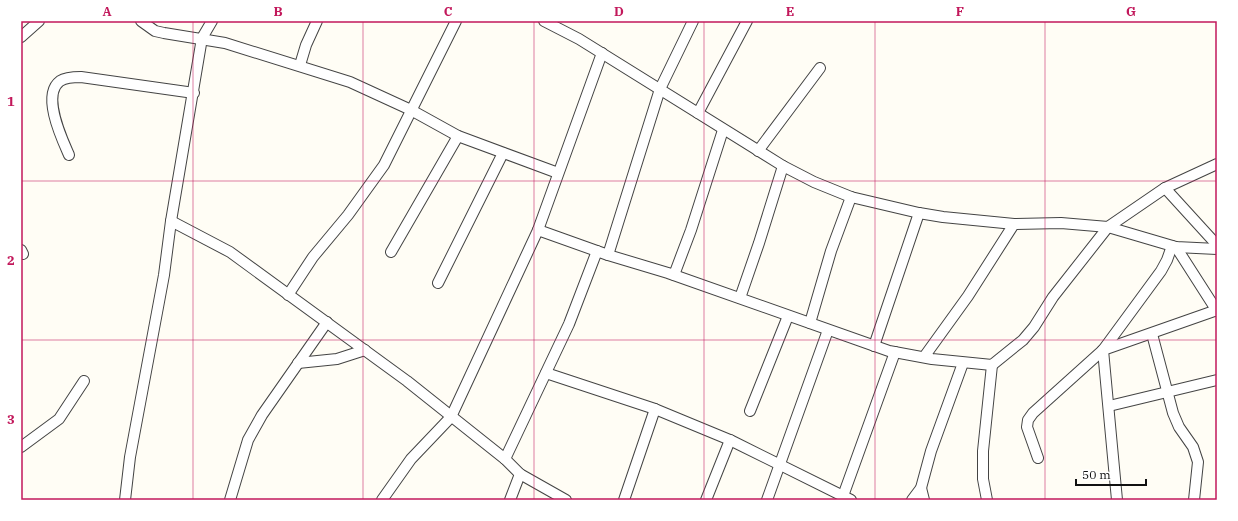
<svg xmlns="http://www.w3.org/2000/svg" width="1238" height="521" font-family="'IBM Plex Serif',serif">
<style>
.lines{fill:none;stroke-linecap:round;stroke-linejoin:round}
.minor-casing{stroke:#444;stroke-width:12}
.minor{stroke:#fff;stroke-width:10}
.grid{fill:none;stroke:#c2185b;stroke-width:1;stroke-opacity:0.55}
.neatline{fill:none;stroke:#c2185b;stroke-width:1.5}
.grid-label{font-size:13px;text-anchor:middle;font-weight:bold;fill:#c2185b}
</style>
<rect width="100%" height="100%" fill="#fffdf5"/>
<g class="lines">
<defs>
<g id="minor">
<path d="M141 21 155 31 164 33 225 43 350 82 411 110 458 136 558 173"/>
<path d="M544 21 579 39 783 166 814 182 851 197 919 213 943 217 1014 224 1061 223 1108 227 1176 247 1217 249"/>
<path d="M21 37 39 21"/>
<path d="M300 65 306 45 317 21"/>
<path d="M698 113 747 21"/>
<path d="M758 151 820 68"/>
<path d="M69 155C62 139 41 95 60 81 66 77 75 77 81 77L194 93"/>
<path d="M1165 188 1217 245"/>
<path d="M171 221 230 252 407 381 505 459 520 474 566 500"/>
<path d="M538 230 608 255 668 273 889 351 932 359 992 365 1023 340 1034 327 1053 297 1108 227 1165 188 1217 164"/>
<path d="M1176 247 1217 311"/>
<path d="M21 250 23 254"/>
<path d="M391 252 458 136"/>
<path d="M608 255 660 89 693 21"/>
<path d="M674 275 691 230 723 130"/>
<path d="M438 283 503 153"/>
<path d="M288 295 313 257 348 215 384 165 456 21"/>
<path d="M740 298 759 243 783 166"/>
<path d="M810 323 831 251 851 197"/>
<path d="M1152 334 1173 413 1179 427 1193 447 1198 462 1194 500"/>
<path d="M874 346 919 213"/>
<path d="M924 357 968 296 1014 224"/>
<path d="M298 363 337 359 365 350"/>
<path d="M546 373 655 409 730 440 851 500"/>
<path d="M1109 406 1217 380"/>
<path d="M750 411 788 316"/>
<path d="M21 447 59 419 84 381"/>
<path d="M1038 458 1027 427 1028 420 1033 413 1103 350 1161 271 1167 260 1172 246"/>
<path d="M505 459 569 324 597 251"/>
<path d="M921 488 924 500"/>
<path d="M843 496 895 352"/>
<path d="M125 500 130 457 164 275 171 221 202 38 212 21"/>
<path d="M230 500 248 440 262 415 327 322"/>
<path d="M382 500 411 459 451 417 538 230 602 53"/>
<path d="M510 500 520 474"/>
<path d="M624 500 655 409"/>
<path d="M706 500 730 440"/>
<path d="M767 500 828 330"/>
<path d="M912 500 921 488 931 451 963 363"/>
<path d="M987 500 983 479V451L992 365"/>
<path d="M1117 500 1103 350 1217 310"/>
</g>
</defs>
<use href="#minor" class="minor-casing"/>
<use href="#minor" class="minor"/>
</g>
<path class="grid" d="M193 21V500M363 21V500M534 21V500M704 21V500M875 21V500M1045 21V500M21 181H1217M21 340H1217"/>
<rect width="1238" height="521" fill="none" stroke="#ffffff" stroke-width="44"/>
<path d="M1076 479v6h70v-6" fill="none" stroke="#111111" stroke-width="2"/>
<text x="1082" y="479" font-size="12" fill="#111111" stroke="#ffffff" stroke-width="3" paint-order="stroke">50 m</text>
<rect x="22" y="22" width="1194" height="477" class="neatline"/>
<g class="grid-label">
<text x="107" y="16">A</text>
<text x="278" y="16">B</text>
<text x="448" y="16">C</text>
<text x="619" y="16">D</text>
<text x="790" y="16">E</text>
<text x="960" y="16">F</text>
<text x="1131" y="16">G</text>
<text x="11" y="106">1</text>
<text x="11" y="265">2</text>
<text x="11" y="424">3</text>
</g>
</svg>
